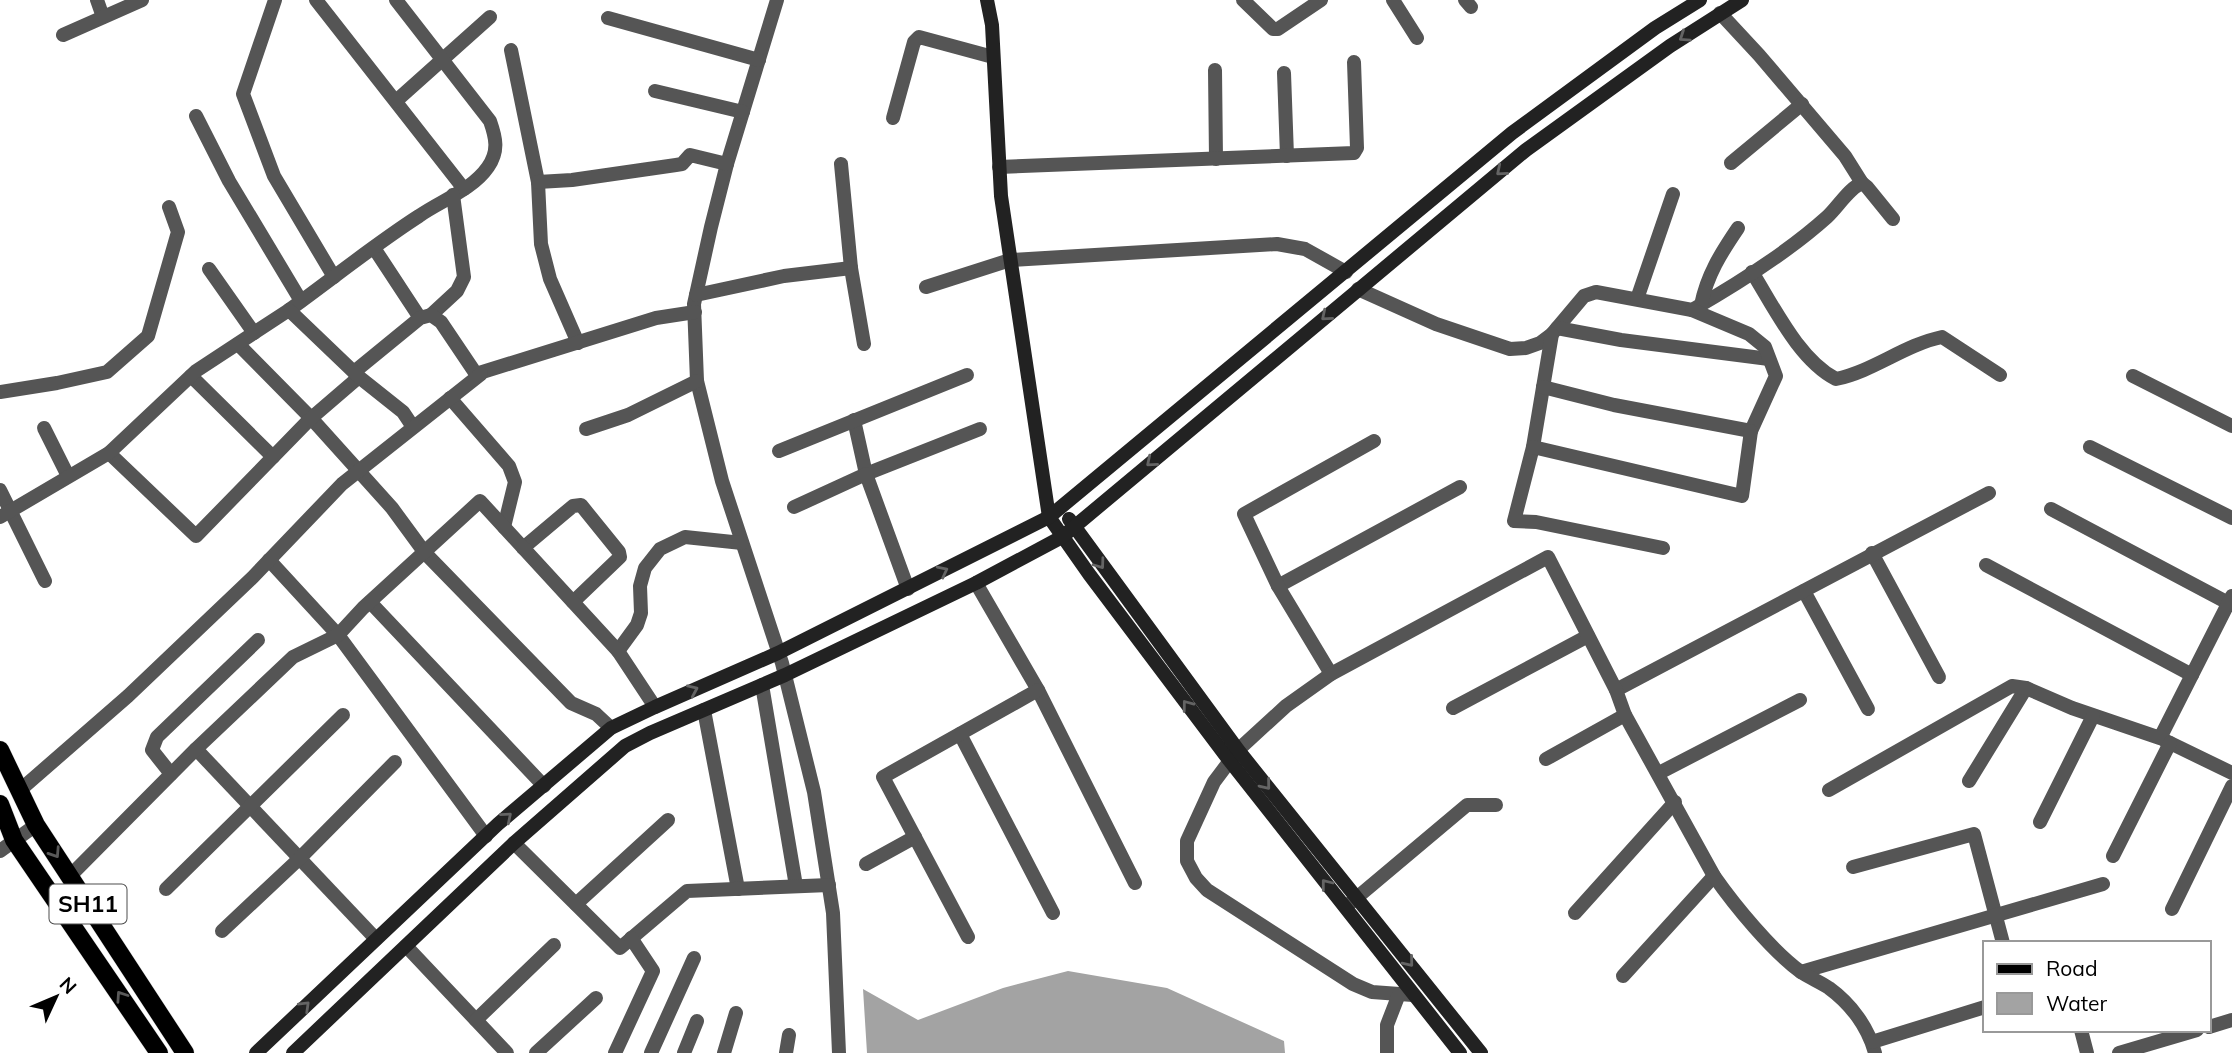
<svg xmlns="http://www.w3.org/2000/svg" width="2232" height="1053" font-family="Mulish,sans-serif">
<style>
.water{fill:#a3a3a3}
.lines{fill:none;stroke-linecap:round;stroke-linejoin:round}
.primary-casing{stroke:#dbdbdb;stroke-width:19}
.street{stroke:#555;stroke-width:14}
.secondary{stroke:#222;stroke-width:14}
.primary{stroke:#000;stroke-width:18}
.oneway{stroke:#646464}
.oneway2{stroke:#595959}
.labels{text-anchor:middle;stroke-width:5;stroke-linejoin:round;paint-order:stroke}
.shield{fill:#fff;stroke:#4c4c4c;stroke-width:2}
.shield-label{font-size:23px;font-weight:bold;fill:#000}
</style>
<rect width="100%" height="100%" fill="#fff"/>
<path class="water" d="M1068 971 1167 988 1284 1041 1285 1053H867L863 989 918 1020 1003 988Z"/>
<g class="lines">
<defs>
<g id="primary">
<path d="M0 750 36 825 185 1053"/>
<path d="M0 804 14 840 159 1053"/>
</g>
</defs>
<use href="#primary" class="primary-casing"/>
<g class="street">
<path d="M97 0 103 17"/>
<path d="M275 0 243 94 274 176 334 277"/>
<path d="M316 0 464 189"/>
<path d="M777 0 727 164 711 227 694 304 697 381 722 481 782 663 814 792 833 913 839 1053"/>
<path d="M1243 0 1273 29H1278L1321 0"/>
<path d="M1393 0 1417 38"/>
<path d="M1465 0 1471 7"/>
<path d="M1720 13 1759 55 1845 156 1862 183"/>
<path d="M608 18 759 60"/>
<path d="M63 35 142 0"/>
<path d="M511 50 538 182 541 244 550 279 578 343"/>
<path d="M1215 70 1216 159"/>
<path d="M1284 73 1287 156"/>
<path d="M655 91 743 112"/>
<path d="M396 101 490 17"/>
<path d="M196 116 229 181 301 301"/>
<path d="M893 118 914 42 919 37 993 57"/>
<path d="M1731 163 1802 104"/>
<path d="M841 164 851 268 864 344"/>
<path d="M999 167 1354 153 1357 148 1354 62"/>
<path d="M538 182 572 180 676 165 682 164 690 155 727 164"/>
<path d="M374 248 420 318"/>
<path d="M209 269 254 333"/>
<path d="M1752 272C1774 307 1799 360 1836 379 1874 371 1904 345 1942 337L2000 375"/>
<path d="M926 287 1010 260 1277 244 1305 249 1346 272"/>
<path d="M1358 289 1436 324 1510 349 1526 348 1540 343 1552 334 1584 296 1596 292 1692 310C1739 283 1787 253 1827 217 1838 207 1849 188 1862 183L1867 187 1893 219"/>
<path d="M696 295 784 276 851 268"/>
<path d="M1637 299 1673 194"/>
<path d="M1701 305C1707 275 1721 253 1738 228"/>
<path d="M289 310C332 279 374 245 419 216 442 200 472 190 488 167 499 151 496 138 490 121L396 0"/>
<path d="M431 315 457 291 464 277 453 195"/>
<path d="M1557 328 1621 340 1769 359"/>
<path d="M1552 334 1533 447 1514 521 1536 522 1663 548"/>
<path d="M238 344 311 418 392 508 425 553 571 703 596 714 611 728"/>
<path d="M354 372 420 318 431 315 441 322 476 374 656 318 695 312"/>
<path d="M191 376 273 457"/>
<path d="M2133 376 2232 426"/>
<path d="M1543 387 1614 405 1751 431 1776 376 1765 347 1749 334 1692 310"/>
<path d="M0 392 57 383 107 372 148 336 178 232 169 207"/>
<path d="M450 398 509 466 515 482 504 527"/>
<path d="M854 420 866 474 980 429"/>
<path d="M44 428 68 476"/>
<path d="M586 429 628 415 697 381"/>
<path d="M1533 447 1742 496 1751 431"/>
<path d="M2090 447 2232 518"/>
<path d="M779 451 967 375"/>
<path d="M109 453 196 536 309 420 359 377"/>
<path d="M0 490 45 581"/>
<path d="M794 507 866 474 908 589"/>
<path d="M2051 509 2232 605"/>
<path d="M0 517 109 453 196 371 289 310 359 377 403 412 413 427"/>
<path d="M523 548 573 506 581 505 619 552 620 557 573 602"/>
<path d="M1872 553 1939 677"/>
<path d="M269 560 338 635 486 836"/>
<path d="M1986 565 2192 675"/>
<path d="M976 583 1038 690 1135 883"/>
<path d="M1278 586 1460 487"/>
<path d="M1804 591 1868 709"/>
<path d="M370 602 544 786"/>
<path d="M618 651 637 625 641 613 640 586 645 568 660 549 685 537 742 543"/>
<path d="M1331 674 1278 586 1244 514 1374 441"/>
<path d="M762 685 796 886"/>
<path d="M1616 690 1989 493"/>
<path d="M1453 708 1588 636"/>
<path d="M704 710 738 889"/>
<path d="M960 734 1053 913"/>
<path d="M2164 740 2232 773"/>
<path d="M196 749 376 939"/>
<path d="M1546 759 1625 715"/>
<path d="M1659 773 1800 700"/>
<path d="M171 774 152 750 157 737 258 640"/>
<path d="M1969 781 2026 688"/>
<path d="M1829 790 2012 686 2026 688 2072 708 2160 738 2232 596"/>
<path d="M19 791 128 696 253 577 342 484 481 374"/>
<path d="M2040 822 2093 716"/>
<path d="M514 843 620 948 687 891 829 885"/>
<path d="M0 851 36 825"/>
<path d="M2113 856 2170 743"/>
<path d="M866 864 915 837"/>
<path d="M1853 867 1974 834 2003 943"/>
<path d="M70 876 196 749 293 657 338 635 363 608 480 501 618 651 655 707"/>
<path d="M166 889 343 715"/>
<path d="M576 904 668 820"/>
<path d="M1348 905 1467 805H1496"/>
<path d="M2172 909 2232 786"/>
<path d="M1575 913 1675 802"/>
<path d="M222 931 300 858 395 762"/>
<path d="M968 937 883 777 1038 690"/>
<path d="M406 946 507 1053"/>
<path d="M1801 972 2103 884"/>
<path d="M1623 976 1714 876"/>
<path d="M1413 995 1372 992 1353 984 1207 890 1196 878 1187 861V841L1214 782 1238 750 1286 706 1331 674 1548 557 1616 690 1625 715 1714 876C1735 906 1772 951 1801 972 1810 978 1820 982 1829 988 1851 1004 1868 1027 1875 1053"/>
<path d="M476 1020 554 945"/>
<path d="M2209 1027 2232 1020"/>
<path d="M2081 1030 2087 1053"/>
<path d="M1872 1042 1985 1007"/>
<path d="M536 1053 596 998"/>
<path d="M615 1053 653 971 631 938"/>
<path d="M651 1053 694 958"/>
<path d="M684 1053 697 1021"/>
<path d="M724 1053 736 1013"/>
<path d="M786 1053 789 1035"/>
<path d="M1387 1053V1025L1399 994"/>
<path d="M2119 1053 2197 1030"/>
</g>
<g class="secondary">
<path d="M987 0 992 25 1001 196 1049 517 1089 574 1229 760 1460 1053"/>
<path d="M1069 519 1238 750 1481 1053"/>
<path d="M256 1053 498 824 611 728 655 707 778 653 1049 517 1512 133 1655 28 1700 0"/>
<path d="M293 1053 514 843 625 746 650 733 785 675 976 583 1062 537 1526 150 1670 46 1742 0"/>
</g>
<use href="#primary" class="primary"/>
</g>
<defs><path id="oneway-chevron" d="M-2-3.5L2.5 0L-2 3.5" fill="none" stroke-width="1.6" stroke-linecap="round" stroke-linejoin="round" transform="scale(1.75)"/></defs>
<g class="oneway">
<use href="#oneway-chevron" transform="translate(1684 37) rotate(146)"/>
<use href="#oneway-chevron" transform="translate(1501 171) rotate(140)"/>
<use href="#oneway-chevron" transform="translate(1326 316) rotate(140)"/>
<use href="#oneway-chevron" transform="translate(1151 462) rotate(140)"/>
<use href="#oneway-chevron" transform="translate(1100 564) rotate(54)"/>
<use href="#oneway-chevron" transform="translate(943 571) rotate(-27)"/>
<use href="#oneway-chevron" transform="translate(693 690) rotate(-24)"/>
<use href="#oneway-chevron" transform="translate(1187 705) rotate(-127)"/>
<use href="#oneway-chevron" transform="translate(1266 785) rotate(51)"/>
<use href="#oneway-chevron" transform="translate(507 817) rotate(-40)"/>
<use href="#oneway-chevron" transform="translate(1326 884) rotate(-128)"/>
<use href="#oneway-chevron" transform="translate(1409 962) rotate(51)"/>
<use href="#oneway-chevron" transform="translate(305 1006) rotate(-44)"/>
</g>
<g class="oneway2">
<use href="#oneway-chevron" transform="translate(55 853) rotate(57)"/>
<use href="#oneway-chevron" transform="translate(121 996) rotate(-124)"/>
</g>
<g class="labels">
<rect class="shield" x="49.5" y="884.5" width="77" height="39" rx="5"/>
<g class="shield-label">
<text x="88" y="912">SH11</text>
</g>
</g>
<rect x="1983" y="941" width="228" height="91" fill="#ffffff" stroke="#999999" stroke-width="2"/>
<rect x="1997" y="964" width="35" height="10" fill="#000000" stroke="#999999" stroke-width="2"/>
<text x="2046" y="976" font-size="21" fill="#000000">Road</text>
<rect x="1997" y="993" width="35" height="21" fill="#a3a3a3" stroke="#999999" stroke-width="2"/>
<text x="2046" y="1011" font-size="21" fill="#000000">Water</text>
<g transform="translate(56 997) rotate(46)" stroke="#ffffff" stroke-width="5" paint-order="stroke">
<path d="M0-5L12 26L0 18L-12 26Z" fill="#000000"/>
<text y="-10" font-size="19" font-weight="bold" text-anchor="middle" fill="#000000">N</text>
</g>
</svg>
